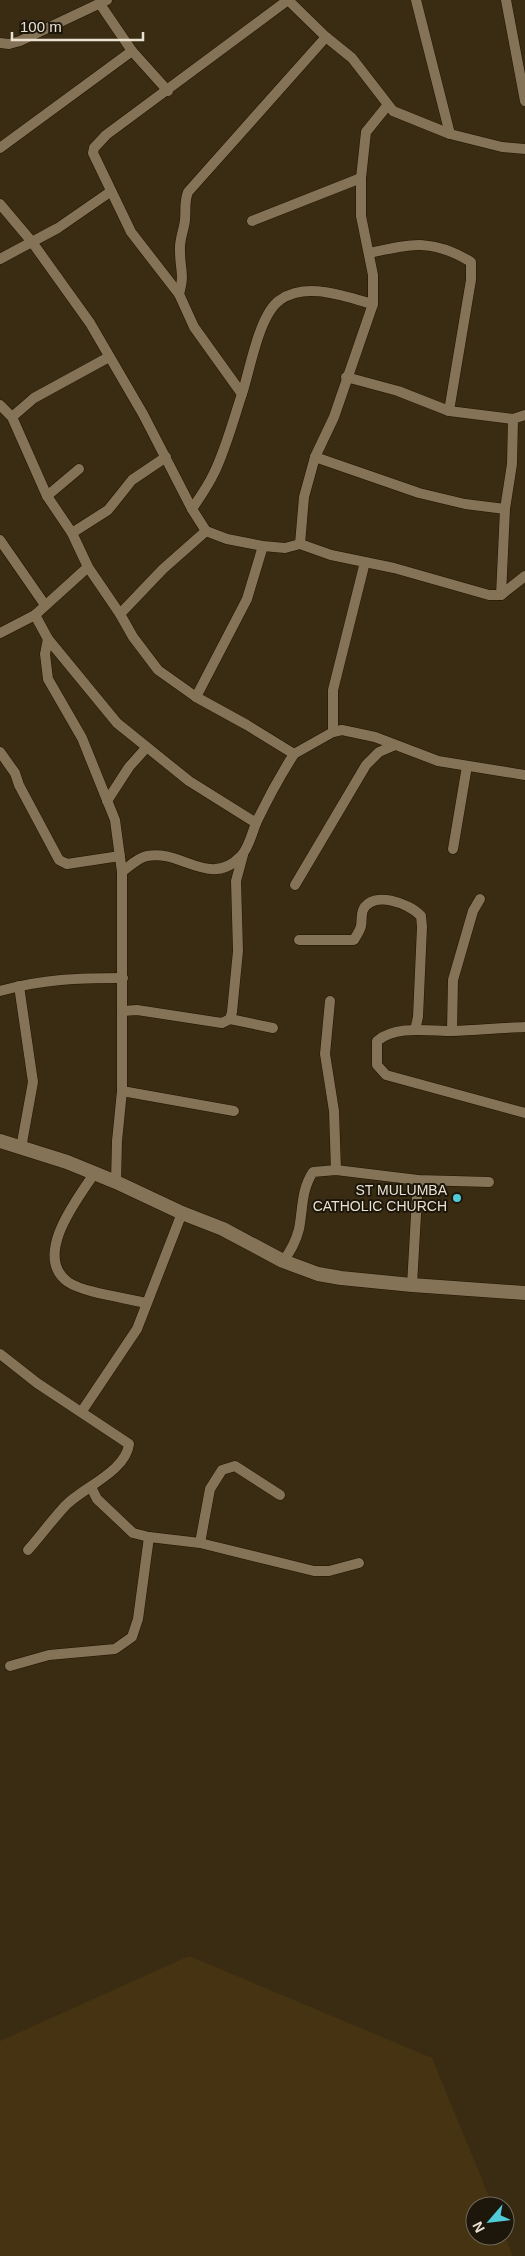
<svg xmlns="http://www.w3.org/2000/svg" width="525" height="2256" font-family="Helvetica,sans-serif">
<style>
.built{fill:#453311}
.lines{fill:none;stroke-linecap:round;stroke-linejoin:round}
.street-casing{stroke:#211400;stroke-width:11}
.secondary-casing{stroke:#211400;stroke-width:15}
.street{stroke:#847357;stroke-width:10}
.secondary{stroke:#847357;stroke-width:14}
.poi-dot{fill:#52cbd8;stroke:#1c160b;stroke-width:2}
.labels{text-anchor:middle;stroke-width:4;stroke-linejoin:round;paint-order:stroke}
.poi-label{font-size:14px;fill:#eae1d1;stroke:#1c160b;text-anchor:end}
</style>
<rect width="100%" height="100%" fill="#3a2c12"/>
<path class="built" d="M189 1956 432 2058 493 2206H475V2236H505L513 2256H0V2041Z"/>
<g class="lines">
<defs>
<g id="street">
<path d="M288 0 326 37 352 58 393 111 450 134 502 147 525 149"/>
<path d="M416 0 450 134"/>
<path d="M506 0 525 101"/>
<path d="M100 4 132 51 168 91"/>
<path d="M0 43 9 44 20 41 107 0"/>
<path d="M0 148 132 51"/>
<path d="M0 204 32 242 90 323 143 414 192 509 206 531 227 539 263 546 285 548 300 544 331 555 394 568 489 595H501L525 576"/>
<path d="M252 221 361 178"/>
<path d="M369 253C411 244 432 238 471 262V280L449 411"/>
<path d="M0 259 58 228 110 192"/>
<path d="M179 294C185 273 180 271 180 251 179 240 184 230 185 220 186 210 184 202 188 192L326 37"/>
<path d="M346 377 398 391 449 411 513 419 525 415"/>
<path d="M242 394 194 327 179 294 131 232 93 153 94 148 106 135 288 0"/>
<path d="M0 405 12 417 47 496 72 533 88 567 120 614 133 637 158 670 196 697 247 725 294 754 333 732 342 730 375 737 438 761 525 775"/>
<path d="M12 417 34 398 109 357"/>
<path d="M315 457 419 493 465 504 505 509"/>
<path d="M47 496 79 469"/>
<path d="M192 509C200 497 208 486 214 473 225 451 234 418 242 394 250 370 259 314 280 300 307 281 345 297 373 304"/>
<path d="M72 533 108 510 132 480 166 457"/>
<path d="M0 540 45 605"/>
<path d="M300 544 304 497 315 457 334 417 373 304V275L361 216V178L366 132 387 106"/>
<path d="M501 595 505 509 512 464 513 419"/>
<path d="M120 614 163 569 206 531"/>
<path d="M35 615 48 639 117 723 189 781 256 823"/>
<path d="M0 633 35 615 88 567"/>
<path d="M48 639 45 654 48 679 82 738 115 820 122 872V1091L117 1141 116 1182"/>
<path d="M196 697 247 599 263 546"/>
<path d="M333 732V690L365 562"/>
<path d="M0 752 15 773 19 785 59 860 67 864 120 856"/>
<path d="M107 801 129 767 146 748"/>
<path d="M453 849 467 766"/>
<path d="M122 872C130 866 137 858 147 856 181 849 210 889 241 856 249 848 252 832 257 821 268 798 280 776 294 754"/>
<path d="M295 885 366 765 379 752 393 746"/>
<path d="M299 940H354C356 936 360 931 361 926 362 921 361 915 363 910 373 890 409 903 421 916L422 927 418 1017 415 1030"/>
<path d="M19 986 33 1082 21 1148"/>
<path d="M0 991C43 979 78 978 123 978"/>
<path d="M330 1001 325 1054 334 1111 336 1170"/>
<path d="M123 1011 137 1010 222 1023 230 1019 273 1028"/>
<path d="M230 1019 232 1012 238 951 236 881 243 855"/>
<path d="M525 1027C501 1028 476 1030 452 1031 429 1031 396 1025 377 1041V1065L386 1075 525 1113"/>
<path d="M452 1031 453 980 473 911 480 899"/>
<path d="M122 1091 234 1111"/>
<path d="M94 1174C78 1198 32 1256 68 1282 84 1293 127 1298 146 1303"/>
<path d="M283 1261C291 1251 296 1241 299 1229 303 1209 301 1190 313 1172L336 1170 418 1180 489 1182"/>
<path d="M412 1285 418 1180"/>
<path d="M0 1354 37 1383 129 1444C126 1471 84 1487 66 1505 53 1519 41 1535 28 1550"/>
<path d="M82 1411 137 1329 182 1213"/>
<path d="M91 1487 97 1499 133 1533 149 1537 200 1543 314 1571H329L359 1563"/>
<path d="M200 1543 210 1489 222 1470 235 1466 280 1495"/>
<path d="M10 1666 49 1655 115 1649 132 1637 138 1619 149 1537"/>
</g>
<path id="secondary" d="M0 1141 67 1162 116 1182 182 1213 223 1229 283 1261 318 1274 341 1278 412 1285 525 1293"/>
</defs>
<use href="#street" class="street-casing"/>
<use href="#secondary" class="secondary-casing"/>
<use href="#street" class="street"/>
<use href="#secondary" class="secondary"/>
</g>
<circle class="poi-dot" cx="457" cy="1198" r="5"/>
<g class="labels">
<g class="poi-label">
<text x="447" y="1195">ST MULUMBA<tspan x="447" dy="16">CATHOLIC CHURCH</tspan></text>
</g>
</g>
<g transform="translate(490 2221) rotate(242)"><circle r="24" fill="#1c160b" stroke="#6e675a"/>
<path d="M0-4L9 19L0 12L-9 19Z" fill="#52cbd8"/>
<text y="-8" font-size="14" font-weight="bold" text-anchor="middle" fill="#eae1d1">N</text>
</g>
<path d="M12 32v8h131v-8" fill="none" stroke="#eae1d1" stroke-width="2.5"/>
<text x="20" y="32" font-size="15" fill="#eae1d1" stroke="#1c160b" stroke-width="4" paint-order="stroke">100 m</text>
</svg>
